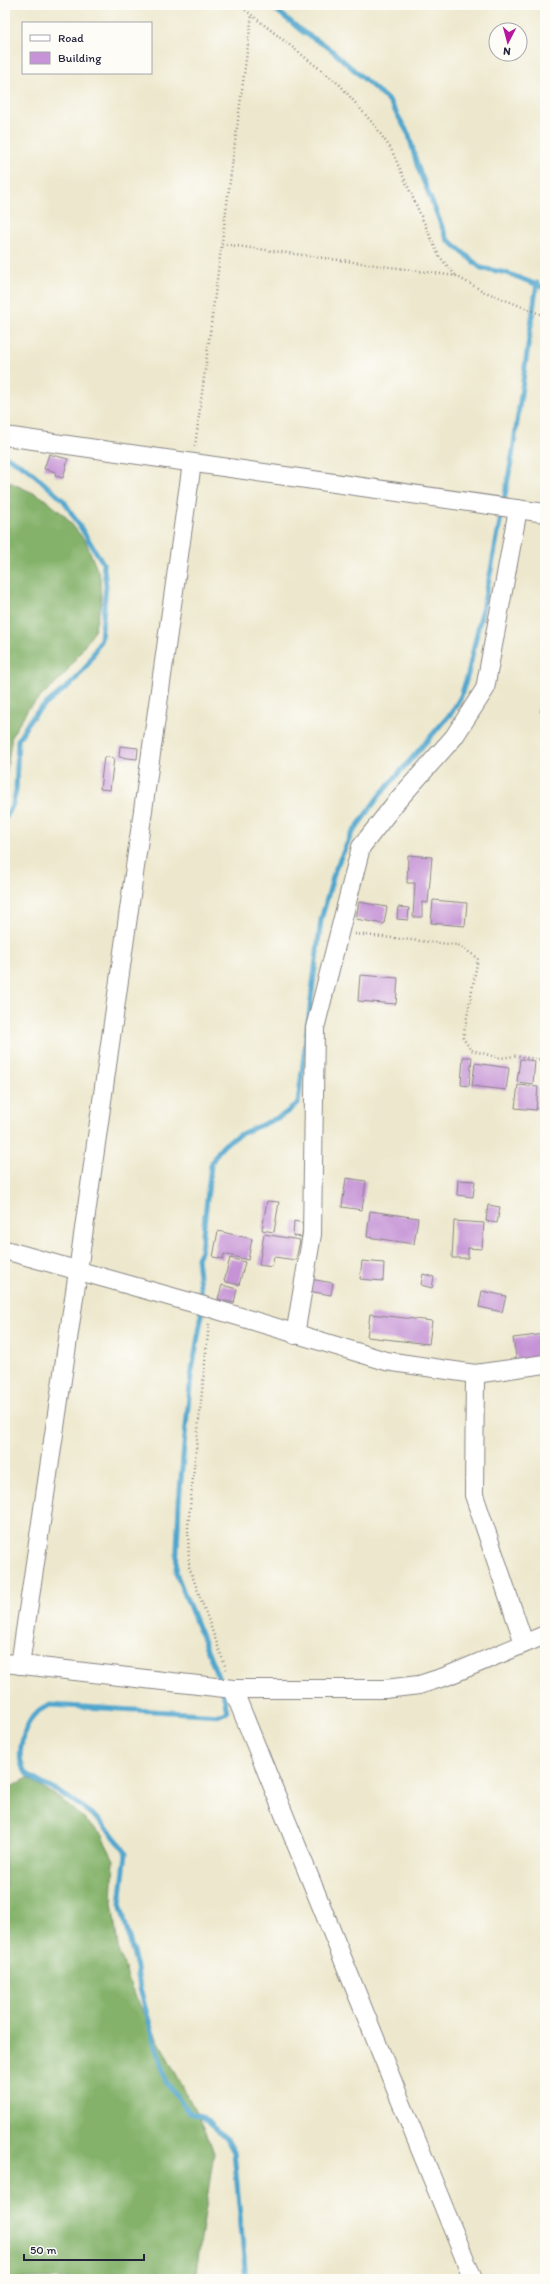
<svg xmlns="http://www.w3.org/2000/svg" width="550" height="2284" font-family="Itim,sans-serif">
<style>
.forest{fill:#84b26a;stroke:#536a52}
.lines{fill:none;stroke-linecap:round;stroke-linejoin:round}
.stream{stroke:#50a6cd;stroke-width:5}
.building{fill:#c593d6}
.minor-casing{stroke:#888584;stroke-width:20}
.path{stroke:#888584;stroke-width:2.5;stroke-dasharray:1 3;stroke-linecap:butt}
.minor{stroke:#fff;stroke-width:18}
</style>
<rect width="100%" height="100%" fill="#fdfcf7"/>
<filter id="ink" filterUnits="userSpaceOnUse"><feTurbulence type="fractalNoise" baseFrequency=".025" numOctaves="2"/><feDisplacementMap in="SourceGraphic" scale="8" xChannelSelector="R" yChannelSelector="G"/><feConvolveMatrix kernelMatrix="1 2 1 2 8 2 1 2 1" color-interpolation-filters="sRGB"/></filter>
<filter id="wash" filterUnits="userSpaceOnUse"><feTurbulence type="fractalNoise" baseFrequency=".012" numOctaves="4" result="noise"/><feDisplacementMap in="SourceGraphic" scale="16" xChannelSelector="R" yChannelSelector="G"/><feGaussianBlur stdDeviation="0.9" result="paint"/><feColorMatrix in="noise" values="0 0 0 0 0 0 0 0 0 0 0 0 0 0 0 0 0 1.4 0 .05"/><feComposite in="paint" operator="in"/></filter>
<g filter="url(#wash)">
<rect width="100%" height="100%" fill="#ede8cd"/>
<g class="forest">
<path d="M5 480 42 497 65 516 86 542 100 577 101 604 94 632 64 675 28 709 12 735 5 783Z"/>
<path d="M28 1778 61 1799 101 1834 114 1860 112 1903 118 1947 132 1990 206 2131 214 2153 195 2279H5V1790Z"/>
</g>
<g class="lines">
<g class="stream">
<path d="M270 5 303 32 328 47 390 102 409 135 417 165 447 239 481 268 507 273 545 288"/>
<path d="M5 456 28 469 64 501 103 563 106 585 101 639 88 664 74 681 40 709 30 720 18 740 16 790 13 804 5 819"/>
<path d="M221 1684 176 1573 179 1502 184 1446 191 1376 201 1320V1296L197 1258 201 1250 211 1165C223 1133 254 1131 281 1116 287 1113 293 1107 298 1103L321 920 335 870 351 835 379 796 452 712 461 696 468 674 491 570 512 457 537 283"/>
<path d="M223 1692 227 1712 220 1715 50 1705C43 1708 35 1712 31 1719 23 1732 15 1759 25 1771 33 1781 48 1786 59 1792 86 1808 108 1825 126 1853L120 1903 137 1968 140 1989 166 2082 189 2113 201 2116 213 2126 227 2139 234 2152 246 2279"/>
</g>
</g>
<g id="blocks">
<g class="building">
<path d="M49 454 68 459 63 478 55 476 56 472 44 469Z"/>
<path d="M544 697H545V713L540 712Z"/>
<path d="M120 746 138 748 137 759 119 757Z"/>
<path d="M104 757 114 758 110 790 100 789Z"/>
<path d="M408 855 432 857 428 903 422 902V917H413L415 883H407Z"/>
<path d="M433 900 467 903 465 926 431 923Z"/>
<path d="M359 902 387 907 384 924 356 919Z"/>
<path d="M398 907 409 908 408 920 397 919Z"/>
<path d="M360 975 398 978 396 1004 358 1001Z"/>
<path d="M463 1057H472L469 1086 461 1085Z"/>
<path d="M520 1059 535 1061 533 1084 517 1082Z"/>
<path d="M475 1063 509 1068 506 1090 472 1086Z"/>
<path d="M518 1085 538 1087 536 1110 515 1108Z"/>
<path d="M346 1178 366 1181 362 1210 342 1207Z"/>
<path d="M458 1180 475 1181 473 1197 457 1195Z"/>
<path d="M267 1201 279 1202 274 1232 262 1230Z"/>
<path d="M488 1205 500 1207 497 1223 486 1221Z"/>
<path d="M370 1211 418 1218 414 1244 367 1237Z"/>
<path d="M294 1221 303 1223 302 1237 293 1236Z"/>
<path d="M454 1221 484 1223 482 1249 468 1248V1258H452Z"/>
<path d="M218 1231 252 1239 248 1260 224 1254 223 1259 213 1257Z"/>
<path d="M264 1234 300 1240 296 1260 274 1257 272 1267 259 1265Z"/>
<path d="M230 1258 245 1262 239 1285 224 1281Z"/>
<path d="M362 1261 384 1263 383 1281 360 1279Z"/>
<path d="M423 1274 434 1277 432 1288 421 1285Z"/>
<path d="M310 1279 333 1283 331 1295 308 1291Z"/>
<path d="M222 1285 237 1289 234 1303 218 1299Z"/>
<path d="M482 1291 506 1296 502 1312 479 1307Z"/>
<path d="M370 1314 432 1321 429 1344 367 1337Z"/>
<path d="M545 1334V1358L517 1363 513 1338Z"/>
</g>
</g>
</g>
<g filter="url(#ink)">
<use href="#blocks" fill-opacity="0" stroke="#888584" stroke-width="1"/>
<g class="lines">
<defs>
<g id="minor">
<path d="M5 436 545 513"/>
<path d="M5 1250 211 1308 386 1361 475 1374 545 1364"/>
<path d="M295 1335 312 1234 315 1028 361 847 397 801 454 737 485 689 518 509"/>
<path d="M475 1374 474 1495 524 1643"/>
<path d="M5 1663 233 1689H385L419 1685 447 1676 545 1635"/>
<path d="M20 1665 78 1271 192 463"/>
<path d="M233 1689 473 2279"/>
</g>
</defs>
<use href="#minor" class="minor-casing"/>
<g class="path">
<path d="M239 5 340 85 375 126 391 149 439 256 456 276"/>
<path d="M222 244 456 276 483 291 545 316"/>
<path d="M195 446 252 14"/>
<path d="M355 934 458 945 478 958 463 1038 471 1050 500 1058 515 1056 545 1060"/>
<path d="M209 1324 188 1526 189 1567 227 1671"/>
</g>
<use href="#minor" class="minor"/>
</g>
</g>
<rect width="550" height="2284" fill="none" stroke="#fdfcf7" stroke-width="20"/>
<rect x="22" y="22" width="130" height="52" fill="#fdfcf7" stroke="#a5a5ac"/>
<rect x="30" y="35" width="20" height="6" fill="#ffffff" stroke="#a5a5ac"/>
<text x="58" y="42" font-size="12" fill="#22223b">Road</text>
<rect x="30" y="52" width="20" height="12" fill="#c593d6" stroke="#a5a5ac"/>
<text x="58" y="62" font-size="12" fill="#22223b">Building</text>
<g transform="translate(508 42) rotate(186)"><circle r="19" fill="#fdfcf7" stroke="#a5a5ac"/>
<path d="M0-3L7 15L0 10L-7 15Z" fill="#b5179e"/>
<text y="-6" font-size="11" font-weight="bold" text-anchor="middle" fill="#22223b">N</text>
</g>
<path d="M24 2254v6h120v-6" fill="none" stroke="#22223b" stroke-width="2"/>
<text x="30" y="2254" font-size="12" fill="#22223b" stroke="#fdfcf7" stroke-width="3" paint-order="stroke">50 m</text>
</svg>
